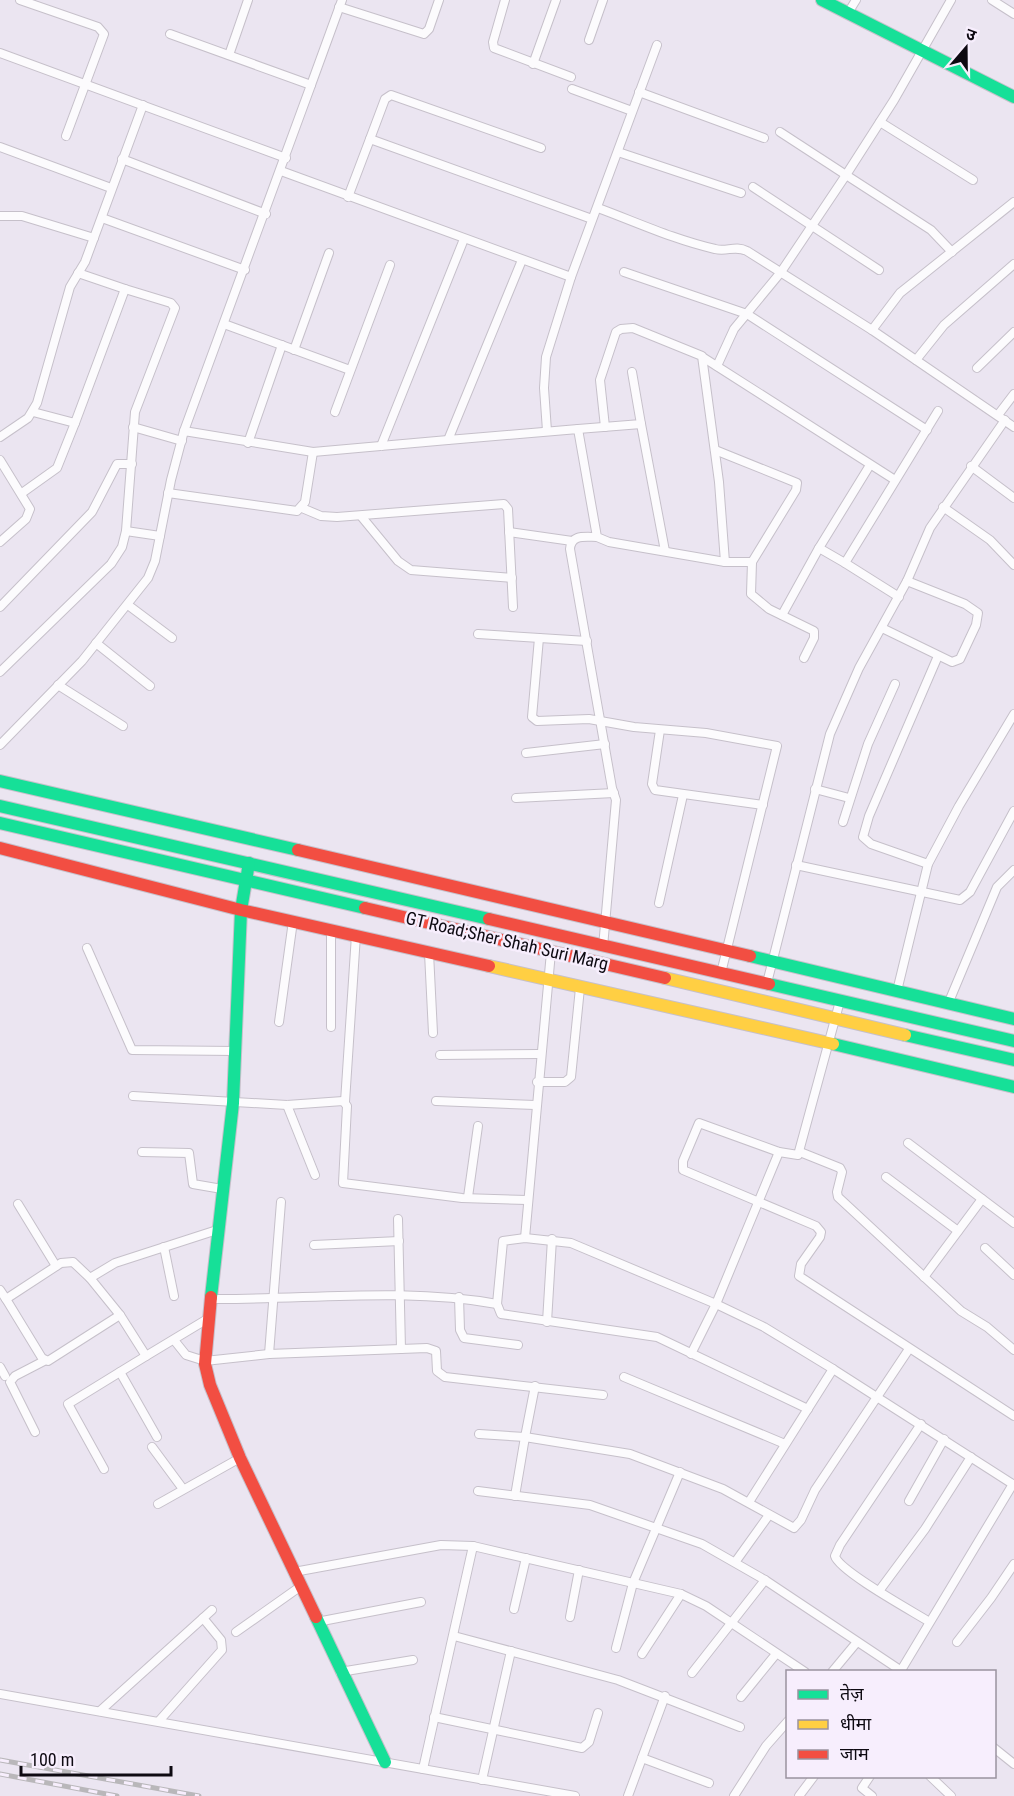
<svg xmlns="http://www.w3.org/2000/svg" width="1014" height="1796" font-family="'Roboto Condensed','Noto Sans Devanagari',sans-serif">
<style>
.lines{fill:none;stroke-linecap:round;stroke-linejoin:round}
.street-casing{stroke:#c6c0ca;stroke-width:10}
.fast-casing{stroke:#c6c0ca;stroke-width:14}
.slow-casing{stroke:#c6c0ca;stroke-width:14}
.jam-casing{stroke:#c6c0ca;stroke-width:14}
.street{stroke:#fcfbfd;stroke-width:8}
.fast{stroke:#16e098;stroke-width:12}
.slow{stroke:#ffcf43;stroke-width:12}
.jam{stroke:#f24e42;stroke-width:12}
.rail-casing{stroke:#b9b7ba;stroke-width:5}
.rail{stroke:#f7eefd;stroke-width:3;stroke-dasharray:9;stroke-linecap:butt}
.labels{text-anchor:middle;stroke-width:5;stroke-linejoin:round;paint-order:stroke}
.street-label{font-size:18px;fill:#0e0a12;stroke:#f7eefd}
</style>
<rect width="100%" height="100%" fill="#ebe5f1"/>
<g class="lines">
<defs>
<g id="street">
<path d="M20 0 98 27 104 34 66 136"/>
<path d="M505 0 493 42 494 48 571 77"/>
<path d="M992 0 1014 14"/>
<path d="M339 7 424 34 429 29 439 0"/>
<path d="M848 13 856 0"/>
<path d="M170 34 311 85 184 431"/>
<path d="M589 40 603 0"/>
<path d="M0 53 286 158"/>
<path d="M229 55 248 0"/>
<path d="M533 64 556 0"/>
<path d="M311 85 342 0"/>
<path d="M572 89 632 111"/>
<path d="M639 92 764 138"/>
<path d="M880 122 973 180"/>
<path d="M780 132 846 175 894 100 951 0"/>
<path d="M370 139 385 99 391 95 541 148"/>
<path d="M0 147 111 188"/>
<path d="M618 152 741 193"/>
<path d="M122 159 266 214"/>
<path d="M281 171 571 277 657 45"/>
<path d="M753 187 879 270"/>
<path d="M348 197 370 139 592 219"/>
<path d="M598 208C636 222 675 240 715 249 727 252 735 245 747 251L872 330 1014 427"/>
<path d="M0 216H22L94 238"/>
<path d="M102 218 245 270"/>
<path d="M522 260 448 440 578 429 597 537 609 542 725 562H752"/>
<path d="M624 272 747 314 927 430"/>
<path d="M224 324 350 370"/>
<path d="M872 330 900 293 1014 202"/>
<path d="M294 350 329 253"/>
<path d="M704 358 895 480"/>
<path d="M916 360 944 325 1014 264"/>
<path d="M717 366 734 329 781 272 846 175 931 230 952 252"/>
<path d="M977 368 1014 332"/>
<path d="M33 412 75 423 125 289 78 273"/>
<path d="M335 412 390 265"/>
<path d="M998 415 1014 394"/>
<path d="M641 424 665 551"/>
<path d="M133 427 182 441"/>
<path d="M605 427 600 380 616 332 621 329 633 328 702 356 719 482 725 562"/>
<path d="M578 429 641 424 632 372"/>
<path d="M547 431 544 388 546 357 571 277"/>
<path d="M0 437 28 418 37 403 70 287 85 262 143 105"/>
<path d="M248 443 282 345"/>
<path d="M381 446 464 239"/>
<path d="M715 450 797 483 796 490 752 562 751 594 769 609 814 631V638L804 658"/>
<path d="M0 460 30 509 26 519 0 542"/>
<path d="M971 466 1014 498"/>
<path d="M22 493 57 468 75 423"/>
<path d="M168 493 297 511 305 502 313 452"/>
<path d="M943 507 990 540 1014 565"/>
<path d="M302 508 321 516 337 517 504 504 508 509 513 607"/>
<path d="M361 516 398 561 411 570 512 578"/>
<path d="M126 531 160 536"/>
<path d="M509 532 572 541"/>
<path d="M597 537C585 537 571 534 570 549L612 788 616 800 603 947"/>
<path d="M819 548 845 563"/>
<path d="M899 597 845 563 938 411"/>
<path d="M128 605 172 638"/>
<path d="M0 607 92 512 117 464H132"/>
<path d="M782 615 819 548 870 465"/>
<path d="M882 628 952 662 960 659 976 625 978 613 965 604 907 581"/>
<path d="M478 634 587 641"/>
<path d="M539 638 532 717 537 721 589 719 634 727 706 733 777 746 721 973"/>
<path d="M96 643 150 686"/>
<path d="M0 672 111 564 122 547 126 531 135 412 175 308 171 303 125 289"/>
<path d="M58 685 123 726"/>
<path d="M660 730 652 784 655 790 763 805"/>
<path d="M0 745 82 661 148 578 155 561 171 480 184 431 313 452 448 440"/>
<path d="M526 753 605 744"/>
<path d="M815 789 849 798"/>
<path d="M516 798 614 793"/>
<path d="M843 822 868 744 895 684"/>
<path d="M928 864 871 844 863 837 869 816 938 656"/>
<path d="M796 865 960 900 970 892 1014 811"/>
<path d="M659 903 683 795"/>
<path d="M87 948 132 1050 236 1051"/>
<path d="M429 953 433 1033"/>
<path d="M767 983 830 734 859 668 907 581 930 528 1005 420"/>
<path d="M897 991 928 864 959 806 1014 714"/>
<path d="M840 1001 798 1155 779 1152 699 1123 683 1161V1170L816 1226 821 1232 820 1237 801 1264 799 1276 1014 1416"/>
<path d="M948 1004 997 887 1014 870"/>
<path d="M279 1022 293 921"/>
<path d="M331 1027V930"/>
<path d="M440 1055 540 1054"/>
<path d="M537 1082H565L571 1077 580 988"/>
<path d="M133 1096 287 1105 343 1101 347 1106 343 1183 462 1198 527 1200"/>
<path d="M436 1101 535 1105"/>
<path d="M345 1102 356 935"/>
<path d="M287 1105 315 1175"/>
<path d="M908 1143 1014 1223"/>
<path d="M142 1152 189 1153 193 1184 222 1189"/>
<path d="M800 1152 840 1168 842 1172 837 1192 838 1197 961 1311 987 1327 1014 1350"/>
<path d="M886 1177 958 1231"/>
<path d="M468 1197 478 1126"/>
<path d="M18 1204 56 1266"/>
<path d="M398 1219 401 1349"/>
<path d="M525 1238 551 952"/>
<path d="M314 1245 399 1241"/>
<path d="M164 1247 174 1296"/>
<path d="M985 1248 1014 1275"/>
<path d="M924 1277 982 1199"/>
<path d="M90 1278 73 1262 61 1263 6 1299 42 1358 48 1361 120 1315"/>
<path d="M0 1290 6 1299"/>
<path d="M459 1297 460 1330 464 1338 518 1345"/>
<path d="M211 1299C307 1300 403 1287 497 1304"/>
<path d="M209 1318 146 1356 120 1315 90 1278 115 1263 217 1230"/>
<path d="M547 1322 552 1239"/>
<path d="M174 1340 186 1355 205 1361 269 1354 427 1348 436 1351 437 1371 445 1377 603 1395"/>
<path d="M269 1354 281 1202"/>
<path d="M691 1354 716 1304 779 1152"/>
<path d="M0 1367 5 1376"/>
<path d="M120 1372 157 1437"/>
<path d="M624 1377 785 1444"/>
<path d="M808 1409 657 1337 501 1314 497 1304 503 1241 525 1238 571 1243 716 1304 764 1327 833 1369 1014 1485"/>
<path d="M921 1424 840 1545 835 1556C839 1571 912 1611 928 1621"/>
<path d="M35 1432 10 1382 15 1376 44 1361"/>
<path d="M479 1434 525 1437 535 1386"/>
<path d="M152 1447 183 1489"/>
<path d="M104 1469 68 1404 146 1356"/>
<path d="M478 1491 590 1505 702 1544 765 1580 903 1672"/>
<path d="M515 1496 525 1437 630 1454 723 1489 794 1528 801 1520 815 1490 909 1349"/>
<path d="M909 1501 944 1439"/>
<path d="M749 1502 833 1369"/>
<path d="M158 1504 240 1458"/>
<path d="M736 1561 769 1515"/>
<path d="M294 1572 441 1545 473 1546 681 1594 706 1606 805 1672"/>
<path d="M879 1591 925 1529 971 1457"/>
<path d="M514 1609 526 1558"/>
<path d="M570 1617 579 1570"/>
<path d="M317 1622 421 1602"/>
<path d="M236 1632 301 1586"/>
<path d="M454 1636 618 1680 740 1727"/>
<path d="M957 1642 991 1598 1014 1564"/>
<path d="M616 1648 633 1583 680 1472"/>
<path d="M642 1654 681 1594"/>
<path d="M340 1672 413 1660"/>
<path d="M832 1672 857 1642"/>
<path d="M900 1672 1013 1484"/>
<path d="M692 1673 765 1580"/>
<path d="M0 1694 575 1796"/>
<path d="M741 1697 776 1654"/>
<path d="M100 1711 212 1610"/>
<path d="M434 1717 582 1748 589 1742 598 1713"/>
<path d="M159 1721 222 1650 221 1640 203 1618"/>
<path d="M994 1748 1014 1764"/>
<path d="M642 1758 709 1783"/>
<path d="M423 1769 473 1546"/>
<path d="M870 1776 862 1788 872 1796"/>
<path d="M930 1776 951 1796"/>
<path d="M482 1780 511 1651"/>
<path d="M628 1796 665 1696"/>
<path d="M734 1796 766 1746 788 1721"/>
<path d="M799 1796 814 1776"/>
</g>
<g id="fast">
<path d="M822 0 1014 97"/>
<path d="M0 781 298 850"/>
<path d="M0 806 489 919"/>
<path d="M0 823 365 908"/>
<path d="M750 956 1014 1019"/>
<path d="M769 984 1014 1041"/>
<path d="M905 1035 1014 1060"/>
<path d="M833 1044 1014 1087"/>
<path d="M211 1297 233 1103 241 910 249 863"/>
<path d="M316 1617 385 1762"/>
</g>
<g id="slow">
<path d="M489 966 833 1044"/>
<path d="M665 978 905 1035"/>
</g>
<g id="jam">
<path d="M0 848 241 910 489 966"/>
<path d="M298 850 750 956"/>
<path d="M365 908 665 978"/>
<path d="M489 919 769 984"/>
<path d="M211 1297 205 1364 210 1385 240 1458 316 1617"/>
</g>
</defs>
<use href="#street" class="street-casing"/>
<use href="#fast" class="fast-casing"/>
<use href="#slow" class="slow-casing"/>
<use href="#jam" class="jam-casing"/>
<use href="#street" class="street"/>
<use href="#fast" class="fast"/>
<use href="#slow" class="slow"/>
<use href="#jam" class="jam"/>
<defs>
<g id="rail">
<path d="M0 1760 199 1796"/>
<path d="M0 1774 117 1796"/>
</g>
</defs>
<use href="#rail" class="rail-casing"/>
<use href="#rail" class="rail"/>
</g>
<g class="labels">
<g class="street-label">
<text transform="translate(507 941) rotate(13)" y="6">GT Road;Sher Shah Suri Marg</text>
</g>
</g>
<rect x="786" y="1670" width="210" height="108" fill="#f7eefd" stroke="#9a939f" stroke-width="1.5"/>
<rect x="798" y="1690" width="30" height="9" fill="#16e098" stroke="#9a939f" stroke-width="1.5"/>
<text x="840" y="1700" font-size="18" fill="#0e0a12">तेज़</text>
<rect x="798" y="1720" width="30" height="9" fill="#ffcf43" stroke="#9a939f" stroke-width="1.5"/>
<text x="840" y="1730" font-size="18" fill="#0e0a12">धीमा</text>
<rect x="798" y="1750" width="30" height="9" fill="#f24e42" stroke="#9a939f" stroke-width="1.5"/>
<text x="840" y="1760" font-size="18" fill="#0e0a12">जाम</text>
<g transform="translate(966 48) rotate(20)" stroke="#f7eefd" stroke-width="4.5" paint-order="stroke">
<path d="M0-4.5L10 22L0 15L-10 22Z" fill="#0e0a12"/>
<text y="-9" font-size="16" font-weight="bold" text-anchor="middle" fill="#0e0a12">उ</text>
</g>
<path d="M21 1766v9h150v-9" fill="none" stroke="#0e0a12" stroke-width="3"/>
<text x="30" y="1766" font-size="18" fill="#0e0a12" stroke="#f7eefd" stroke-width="4.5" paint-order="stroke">100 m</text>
</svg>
